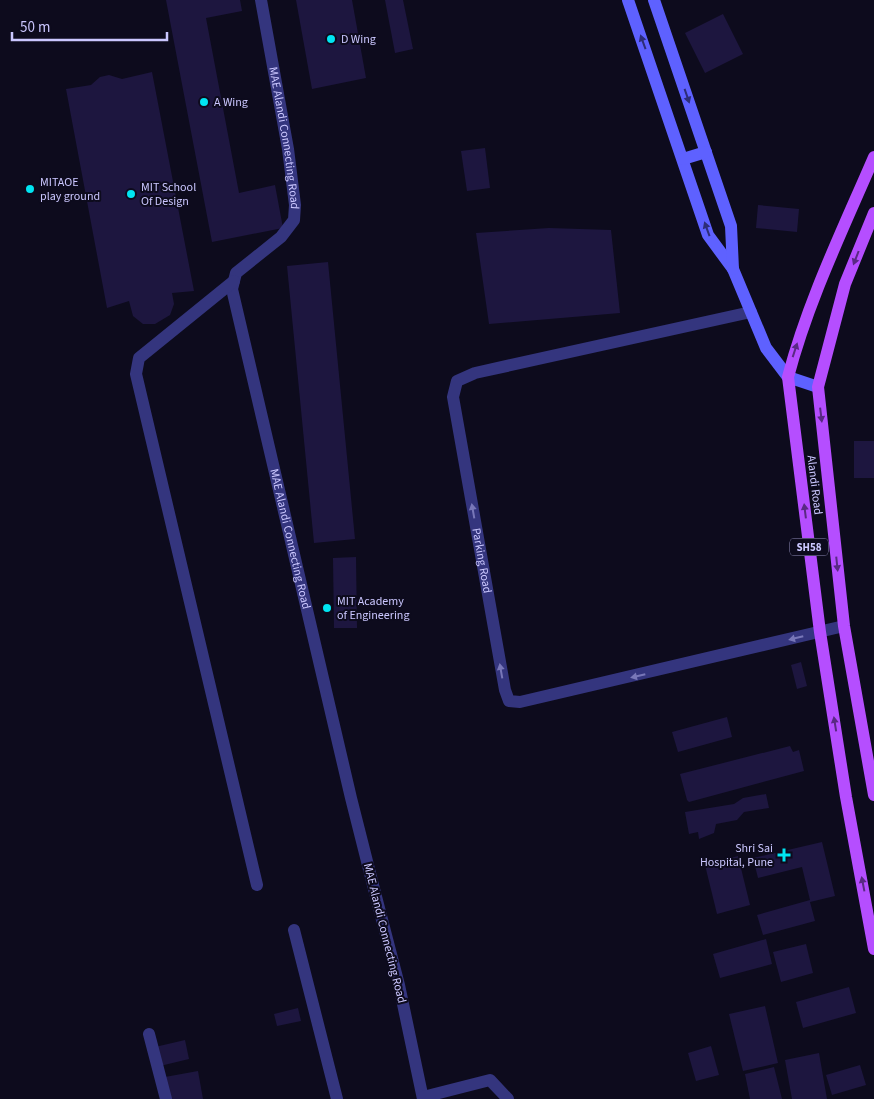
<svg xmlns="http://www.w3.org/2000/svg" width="874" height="1099" font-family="'Source Sans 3',sans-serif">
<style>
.building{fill:#1d163f}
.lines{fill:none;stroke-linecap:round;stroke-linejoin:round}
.lane{stroke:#34357e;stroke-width:12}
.street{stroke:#34357e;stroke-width:12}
.secondary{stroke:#5e61ff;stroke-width:12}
.primary{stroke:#b54eff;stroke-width:12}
.oneway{fill:#2d2d77}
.oneway2{fill:#592983}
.oneway3{fill:#7877b8}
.poi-dot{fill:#00e5f2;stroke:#0d0b1d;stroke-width:2}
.labels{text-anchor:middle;stroke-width:4;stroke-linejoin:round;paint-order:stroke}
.shield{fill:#0d0b1d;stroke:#928fbb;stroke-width:1}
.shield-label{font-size:11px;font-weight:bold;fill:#cbc7ff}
.poi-label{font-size:12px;fill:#cbc7ff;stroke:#0d0b1d;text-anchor:start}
.street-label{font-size:12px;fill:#cbc7ff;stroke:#0d0b1d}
</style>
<rect width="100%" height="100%" fill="#0d0b1d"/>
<g class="building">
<path d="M166 0H240L242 11 206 18 239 193 275 185 283 228 212 242Z"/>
<path d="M296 0H352L366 78 312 89Z"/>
<path d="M385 0H403L413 49 395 53Z"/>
<path d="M723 14 743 54 705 73 685 33Z"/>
<path d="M152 72 194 291 172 293 174 304 170 315 155 324H143L133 316 129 301 107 308 66 89 91 85 100 77 109 75 122 79Z"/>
<path d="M485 148 490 188 467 191 461 151Z"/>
<path d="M758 205 799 209 797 232 756 228Z"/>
<path d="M549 228 611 230 620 313 489 324 476 233Z"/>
<path d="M328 262 355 539 314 543 287 266Z"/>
<rect x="854" y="441" width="20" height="37"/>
<path d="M356 557 357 628H334L333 558Z"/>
<path d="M801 662 807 686 797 689 791 665Z"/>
<path d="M727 717 732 737 678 752 672 732Z"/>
<path d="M790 746 793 752 799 750 804 771 689 802 687 800 680 774Z"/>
<path d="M766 794 769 808 744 812 737 820 716 824 714 833 699 839 698 832 689 834 685 812 734 804 743 798Z"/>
<path d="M822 842 835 896 810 902 815 921 763 935 757 915 810 900 802 867 758 878 753 858Z"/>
<path d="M738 856 750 905 717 914 705 865Z"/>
<path d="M766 939 772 964 720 978 713 954Z"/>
<path d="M806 944 813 973 781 982 773 952Z"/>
<path d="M849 987 856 1013 803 1028 796 1002Z"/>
<path d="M765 1006 778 1063 743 1071 729 1014Z"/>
<path d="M298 1008 301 1021 277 1026 274 1014Z"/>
<path d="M185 1040 189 1059 160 1066 155 1047Z"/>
<path d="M711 1046 719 1075 696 1081 688 1053Z"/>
<path d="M819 1053 827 1099H792L785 1060Z"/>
<path d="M860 1065 866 1085 832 1095 826 1075Z"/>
<path d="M774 1067 782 1099H750L745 1074Z"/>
<path d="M198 1071 203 1099H169L165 1077Z"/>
</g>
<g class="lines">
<g class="lane">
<path id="s1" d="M261 0 288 149 295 205 294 220 281 237 236 273 232 289 351 798 373 885"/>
<path d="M234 281 139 358 136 374 257 885"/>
<path d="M294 930 337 1099"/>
</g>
<g class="street">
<path id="s2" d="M751 312 475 373 457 381 453 397 505 690 509 701 520 702 844 626"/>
<path d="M373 885 399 985 423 1099"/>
<path d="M149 1034 166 1099"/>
<path d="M423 1097 490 1080 508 1099"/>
</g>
<g class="secondary">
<path d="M628 0 708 235 733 269 766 348 788 377 818 387"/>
<path d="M654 0 731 226 733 269"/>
<path d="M683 159 706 152"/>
</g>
<g class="primary">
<path d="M874 157C843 229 808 301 788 377L820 632 846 797 874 949"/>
<path d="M874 213 845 284 818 387 844 626 874 795"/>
</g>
</g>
<defs><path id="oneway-solid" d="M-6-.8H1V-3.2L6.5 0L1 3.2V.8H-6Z" transform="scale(1.25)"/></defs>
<g class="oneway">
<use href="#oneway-solid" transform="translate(643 42) rotate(-110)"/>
<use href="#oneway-solid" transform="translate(687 96) rotate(71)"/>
<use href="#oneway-solid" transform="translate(707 229) rotate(-110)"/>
</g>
<g class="oneway2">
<use href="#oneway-solid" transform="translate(856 258) rotate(111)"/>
<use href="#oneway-solid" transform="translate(795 350) rotate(-72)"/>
<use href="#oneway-solid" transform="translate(821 415) rotate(83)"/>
<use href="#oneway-solid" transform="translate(805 511) rotate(-97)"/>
<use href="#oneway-solid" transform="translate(837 564) rotate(84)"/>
<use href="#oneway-solid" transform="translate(835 724) rotate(-99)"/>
<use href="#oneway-solid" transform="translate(863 884) rotate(-101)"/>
</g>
<g class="oneway3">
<use href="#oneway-solid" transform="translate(473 511) rotate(-100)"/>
<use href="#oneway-solid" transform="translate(796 638) rotate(166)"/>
<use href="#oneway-solid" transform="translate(501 671) rotate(-100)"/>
<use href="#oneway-solid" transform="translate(638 676) rotate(167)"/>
</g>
<g class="poi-dot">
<circle cx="331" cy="39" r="5"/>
<circle cx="204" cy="102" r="5"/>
<circle cx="30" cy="189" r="5"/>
<circle cx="131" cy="194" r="5"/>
<circle cx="327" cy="608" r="5"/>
<path d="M781.5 847.5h5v5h5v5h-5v5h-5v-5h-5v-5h5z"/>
</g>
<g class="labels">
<rect class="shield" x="790" y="538.5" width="38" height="17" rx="4"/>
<g class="shield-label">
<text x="809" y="551">SH58</text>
</g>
<g class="poi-label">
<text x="341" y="43">D Wing</text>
<text x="214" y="106">A Wing</text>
<text x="40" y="186">MITAOE<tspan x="40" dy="14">play ground</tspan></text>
<text x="141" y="191">MIT School<tspan x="141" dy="14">Of Design</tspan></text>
<text x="337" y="605">MIT Academy<tspan x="337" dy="14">of Engineering</tspan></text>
<text x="773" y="852" text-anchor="end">Shri Sai<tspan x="773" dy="14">Hospital, Pune</tspan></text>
</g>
<g class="street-label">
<text dy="4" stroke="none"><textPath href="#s1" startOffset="140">MAE Alandi Connecting Road</textPath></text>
<text transform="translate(815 485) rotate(83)" y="4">Alandi Road</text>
<text dy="4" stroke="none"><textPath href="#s1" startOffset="575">MAE Alandi Connecting Road</textPath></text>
<text dy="4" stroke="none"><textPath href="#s2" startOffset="485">Parking Road</textPath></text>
<text transform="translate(385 933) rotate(76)" y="4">MAE Alandi Connecting Road</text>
</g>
</g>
<path d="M12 32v8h155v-8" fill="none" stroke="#cbc7ff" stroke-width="2.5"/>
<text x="20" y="32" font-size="15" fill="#cbc7ff" stroke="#0d0b1d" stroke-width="4" paint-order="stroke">50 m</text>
</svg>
